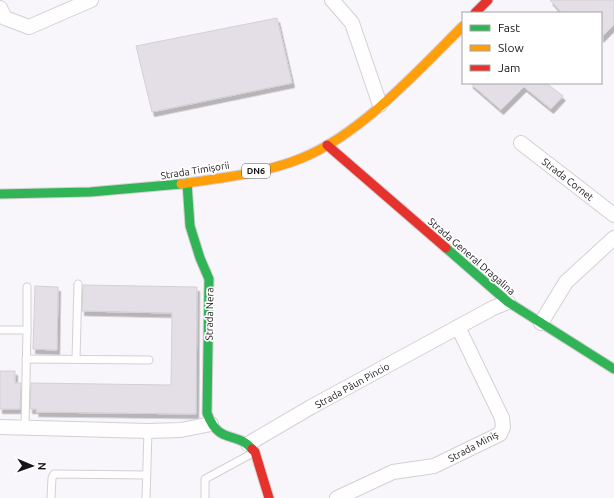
<svg xmlns="http://www.w3.org/2000/svg" width="614" height="498" font-family="Ubuntu,sans-serif">
<style>
.building{fill:#e4dfe7;stroke:#d2d0d4;filter:url(#shadow)}
.lines{fill:none;stroke-linecap:round;stroke-linejoin:round}
.lane-casing{stroke:#d3d0d4;stroke-width:9}
.street-casing{stroke:#d3d0d4;stroke-width:16}
.fast-casing{stroke:#d3d0d4;stroke-width:11}
.slow-casing{stroke:#d3d0d4;stroke-width:11}
.jam-casing{stroke:#d3d0d4;stroke-width:11}
.lane{stroke:#fefefe;stroke-width:7}
.street{stroke:#fefefe;stroke-width:14}
.fast{stroke:#30b455;stroke-width:9}
.slow{stroke:#ff9f0a;stroke-width:9}
.jam{stroke:#e5322d;stroke-width:9}
.labels{text-anchor:middle;stroke-width:3.5;stroke-linejoin:round;paint-order:stroke}
.shield{fill:#fff;stroke:#5c5a5d;stroke-width:1}
.shield-label{font-size:9px;font-weight:bold;fill:#161418}
.street-label{font-size:10px;fill:#161418;stroke:#fff}
</style>
<defs>
<filter id="shadow"><feDropShadow dx="2.5" dy="4.5" stdDeviation="0" flood-color="#0004"/></filter>
</defs>
<rect width="100%" height="100%" fill="#f9f6fb"/>
<g class="building">
<path d="M550 0H614V25L601 38V13H562Z"/>
<path d="M277 18 292 83 152 112 136 46Z"/>
<path d="M470 83H546L563 96 551 109 524 87 501 110Z"/>
<path d="M83 285 197 287 196 414 36 412 37 409H30L31 383 171 385 172 313 82 311Z"/>
<path d="M35 286 58 287 57 350 33 349Z"/>
<path d="M0 371H15V383H21L20 409H0Z"/>
</g>
<g class="lines">
<defs>
<g id="lane">
<path d="M0 330H27L25 427"/>
<path d="M27 330V287"/>
<path d="M26 359 149 360"/>
<path d="M76 359 78 284"/>
<path d="M51 498 52 478 54 474 146 475"/>
<path d="M146 498 148 431"/>
<path d="M205 498V479L253 453"/>
</g>
<g id="street">
<path d="M332 0 352 23 380 105"/>
<path d="M0 8 5 18 29 27 91 0"/>
<path d="M521 143 614 215"/>
<path d="M541 323 566 282 614 238"/>
<path d="M0 427 148 431 181 430 211 424"/>
<path d="M248 444 311 407 458 327 493 308 508 302"/>
<path d="M337 498 393 472 434 466 500 434 503 427 502 418 458 327"/>
</g>
<g id="fast">
<path d="M187 183 190 226 200 258 209 279 207 413C219 446 236 430 252 449"/>
<path d="M0 194 90 192 181 184"/>
<path d="M446 248 508 302 614 369"/>
</g>
<path id="slow" d="M181 184C220 178 266 173 302 158 361 134 418 71 463 26"/>
<g id="jam">
<path d="M475 13 488 0"/>
<path d="M327 145 446 248"/>
<path d="M252 449 255 452 269 498"/>
</g>
</defs>
<use href="#lane" class="lane-casing"/>
<use href="#street" class="street-casing"/>
<use href="#fast" class="fast-casing"/>
<use href="#slow" class="slow-casing"/>
<use href="#jam" class="jam-casing"/>
<use href="#lane" class="lane"/>
<use href="#street" class="street"/>
<use href="#fast" class="fast"/>
<use href="#slow" class="slow"/>
<use href="#jam" class="jam"/>
</g>
<g class="labels">
<rect class="shield" x="242" y="164" width="28" height="14" rx="3"/>
<g class="shield-label">
<text x="256" y="174">DN6</text>
</g>
<g class="street-label">
<text transform="translate(195 170) rotate(-9)" y="4">Strada Timișorii</text>
<text transform="translate(568 179) rotate(38)" y="4">Strada Cornet</text>
<text transform="translate(472 256) rotate(41)" y="4">Strada General Dragalina</text>
<text transform="translate(209 314) rotate(-89)" y="4">Strada Nera</text>
<text transform="translate(352 385) rotate(-29)" y="4">Strada Păun Pincio</text>
<text transform="translate(473 446) rotate(-28)" y="4">Strada Miniș</text>
</g>
</g>
<rect x="462" y="12" width="140" height="72" fill="#ffffff" stroke="#a2a1a3"/>
<rect x="470" y="25" width="20" height="6" fill="#30b455" stroke="#a2a1a3"/>
<text x="498" y="32" font-size="12" fill="#161418">Fast</text>
<rect x="470" y="45" width="20" height="6" fill="#ff9f0a" stroke="#a2a1a3"/>
<text x="498" y="52" font-size="12" fill="#161418">Slow</text>
<rect x="470" y="65" width="20" height="6" fill="#e5322d" stroke="#a2a1a3"/>
<text x="498" y="72" font-size="12" fill="#161418">Jam</text>
<g transform="translate(32 466) rotate(92)" stroke="#ffffff" stroke-width="3" paint-order="stroke">
<path d="M0-3L7 15L0 10L-7 15Z" fill="#161418"/>
<text y="-6" font-size="11" font-weight="bold" text-anchor="middle" fill="#161418">N</text>
</g>
</svg>
